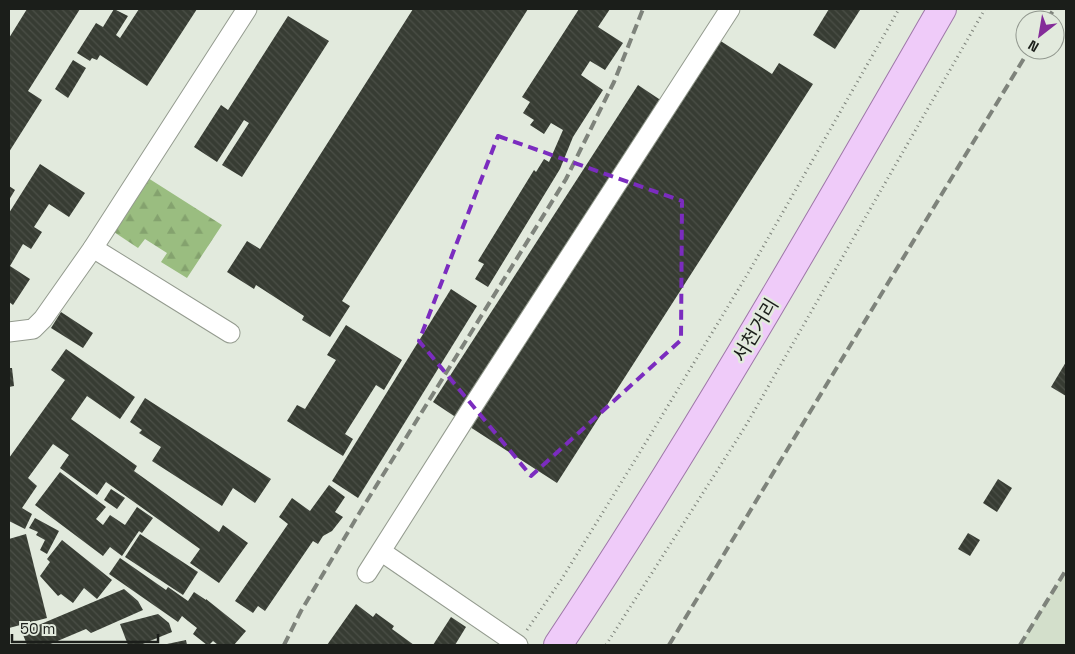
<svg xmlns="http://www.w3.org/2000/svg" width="1075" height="654" font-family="'Space Grotesk','Noto Sans KR',sans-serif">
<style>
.built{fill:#d3dfcb}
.forest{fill:url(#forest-firs)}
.building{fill:url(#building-back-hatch)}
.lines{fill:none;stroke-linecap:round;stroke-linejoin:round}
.minor-casing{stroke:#949b8f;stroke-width:21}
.primary-casing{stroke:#9e78a8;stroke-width:30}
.path{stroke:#7e837b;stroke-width:3;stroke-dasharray:1 4;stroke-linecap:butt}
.minor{stroke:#fff;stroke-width:19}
.primary{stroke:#efcbf9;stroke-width:28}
.rail{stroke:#7e837b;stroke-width:4;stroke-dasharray:10 5;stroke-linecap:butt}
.marked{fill:none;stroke:#7b2cbf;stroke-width:4;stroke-dasharray:10 6;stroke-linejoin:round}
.labels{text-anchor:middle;stroke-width:5;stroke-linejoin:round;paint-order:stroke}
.street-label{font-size:19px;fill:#1b1e1a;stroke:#e2eadd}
</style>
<defs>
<pattern id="forest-firs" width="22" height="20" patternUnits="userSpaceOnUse" patternTransform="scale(1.25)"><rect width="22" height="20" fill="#9abd80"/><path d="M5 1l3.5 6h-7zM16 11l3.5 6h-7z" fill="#84a26e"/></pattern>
<pattern id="building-back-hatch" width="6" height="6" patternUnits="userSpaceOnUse" patternTransform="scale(1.25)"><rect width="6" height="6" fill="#373c33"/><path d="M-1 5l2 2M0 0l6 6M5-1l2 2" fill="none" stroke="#4b4f47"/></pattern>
</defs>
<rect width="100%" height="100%" fill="#e2eadd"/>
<path class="built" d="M1066 570V645H1020Z"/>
<path class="forest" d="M148 178 222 225 187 278 161 262 167 253 145 239 138 248 114 232Z"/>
<g class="building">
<path d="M27 9H80L28 91 42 100 9 152V38Z"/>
<path d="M114 9 128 16 116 35 120 38 139 9H197L147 86 100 55 97 60 92 58 90 61 77 53 96 23 103 27Z"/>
<path d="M413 9H528L342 301 350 306 330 337 302 320 304 316 256 285 254 289 227 272 247 241 260 249Z"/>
<path d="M579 9H610L598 27 623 43 605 70 590 61 581 75 603 90 573 137 560 169 488 287 475 279 484 264 478 261 534 170 536 172 544 159 549 162 563 130 551 123 544 134 530 125 534 120 523 113 530 102 522 97Z"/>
<path d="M829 9H858L860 10 835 49 813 35Z"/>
<path d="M288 16 329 41 242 177 222 165 249 123 244 120 217 162 194 147 221 105 228 110Z"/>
<path d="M719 40 772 74 779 63 813 84 557 483 470 427Z"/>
<path d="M73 60 86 68 68 98 55 89Z"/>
<path d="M638 85 662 101 457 418 433 402Z"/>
<path d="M40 164 85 193 69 217 49 204 34 227 42 232 31 249 23 244 10 266 30 279 13 305 9 302V213Z"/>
<path d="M9 186 15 190 9 200Z"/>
<path d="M451 289 477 306 358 498 332 481Z"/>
<path d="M61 312 93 333 83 348 51 328Z"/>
<path d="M346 325 402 360 384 390 376 385 345 434 353 439 343 456 287 421 297 405 305 409 336 360 327 355Z"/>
<path d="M66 349 135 397 120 419 87 396 71 419 137 466 134 471 219 532 223 525 248 543 219 583 190 563 200 549 106 482 97 495 60 468 69 455 53 444 28 478 37 486 22 508 32 514 25 529 9 521V458L65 380 51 370Z"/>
<path d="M1066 362V396L1051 387Z"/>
<path d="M9 368H12L14 386 9 387Z"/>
<path d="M145 398 271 479 255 503 233 488 222 506 152 461 161 447 139 433 142 430 130 422Z"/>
<path d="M60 472 106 507 96 519 103 525 110 515 125 525 137 507 153 518 142 533 139 531 122 556 110 547 103 556 35 505Z"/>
<path d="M998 479 1012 488 997 512 983 503Z"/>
<path d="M329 485 345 497 335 512 343 517 332 531 323 536 318 544 313 541 265 611 258 606 253 613 235 601 288 524 279 517 292 498 310 511Z"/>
<path d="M111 489 125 498 117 509 104 500Z"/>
<path d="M35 518 59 531 47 554 40 550 45 540 36 535 38 532 29 528Z"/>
<path d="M968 533 980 540 970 556 958 549Z"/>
<path d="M26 534 47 618 9 628V539Z"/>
<path d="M140 534 198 572 183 595 125 557Z"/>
<path d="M62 540 112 580 97 599 84 588 73 603 61 594 58 596 40 576 50 562 47 559Z"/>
<path d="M120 558 166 590 168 587 188 601 194 592 206 600V599L246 631 234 645H218L213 641 209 645H207L193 634 197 628 188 621 182 616 178 622 109 574Z"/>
<path d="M124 589 138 601 143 610 91 633 86 629 48 645H27L22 632Z"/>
<path d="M356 604 373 617 376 613 394 626 392 629 414 645H327Z"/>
<path d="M158 614 169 623 172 632 140 645H128L120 624Z"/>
<path d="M451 617 466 627 455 645H433Z"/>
<path d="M186 640 187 645H167V644Z"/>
</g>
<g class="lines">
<defs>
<g id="minor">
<path d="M93 248 230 333"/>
<path d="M9 332 33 329 43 319 93 248 247 9"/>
<path d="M382 552 518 645"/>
<path d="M367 573 473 406 730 9"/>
</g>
<path id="primary" d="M558 645C695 439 818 224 942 9"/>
</defs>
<use href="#minor" class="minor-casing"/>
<use href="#primary" class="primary-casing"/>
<g class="path">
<path d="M527 630 561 580 637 457 747 275 899 9"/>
<path d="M606 645 745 427 985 9"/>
</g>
<use href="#minor" class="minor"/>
<use href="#primary" class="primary"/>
<g class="rail">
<path d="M1047 20 1054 9"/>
<path d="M284 645 301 611 360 512 566 179 614 82 643 9"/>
<path d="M669 645 1029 50"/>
<path d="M1020 645 1066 570"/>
</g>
</g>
<path class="marked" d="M498 136 682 201 681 340 531 476 419 341Z"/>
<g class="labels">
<g class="street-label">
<text transform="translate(755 330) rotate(-59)" y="7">서천거리</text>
</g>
</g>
<rect width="1075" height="654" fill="none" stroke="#1b1e1a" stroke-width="20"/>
<g transform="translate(1040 35) rotate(211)"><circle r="24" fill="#e2eadd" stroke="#92988f"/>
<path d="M0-4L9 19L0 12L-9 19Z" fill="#842c99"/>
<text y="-8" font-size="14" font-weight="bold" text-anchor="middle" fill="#1b1e1a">N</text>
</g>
<path d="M12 634v8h146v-8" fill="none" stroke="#1b1e1a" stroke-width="2.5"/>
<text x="20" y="634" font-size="15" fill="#1b1e1a" stroke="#e2eadd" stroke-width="4" paint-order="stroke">50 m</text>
</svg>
